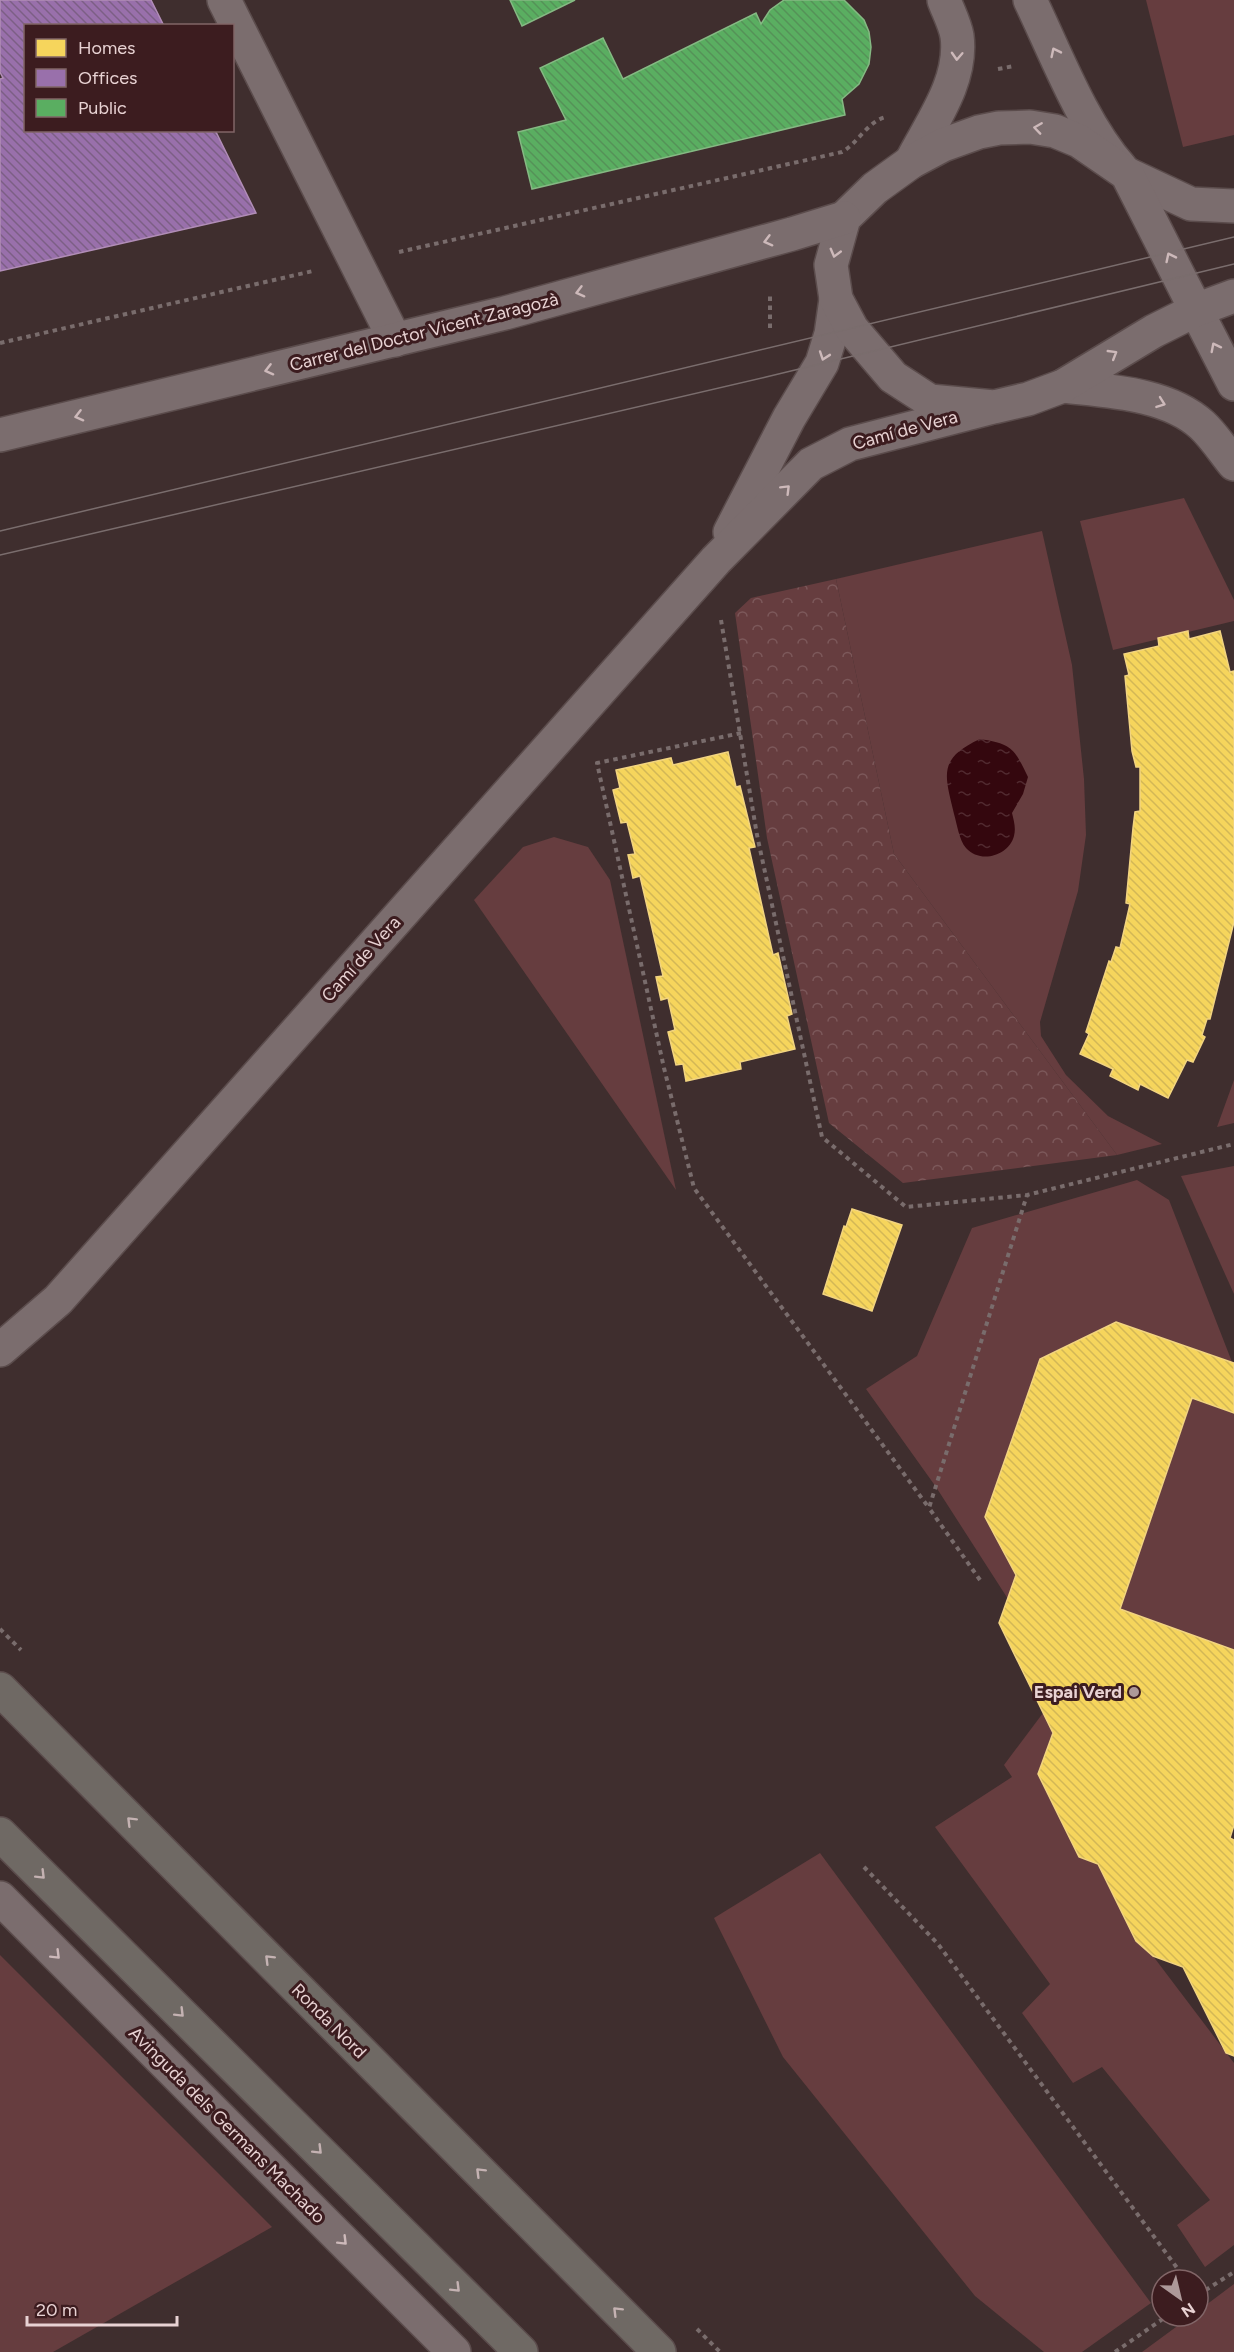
<svg xmlns="http://www.w3.org/2000/svg" width="1234" height="2352" font-family="Figtree,sans-serif">
<style>
.green{fill:#663d3f}
.park{fill:url(#park-crowns)}
.water{fill:url(#water-ripples)}
.homes{fill:url(#homes-back-hatch);stroke:#f2d480;stroke-width:1.5}
.offices{fill:url(#offices-back-hatch);stroke:#b18db7;stroke-width:1.5}
.public{fill:url(#public-back-hatch);stroke:#85b983;stroke-width:1.5}
.lines{fill:none;stroke-linecap:round;stroke-linejoin:round}
.pedestrian-casing{stroke:#5b4c4c;stroke-width:36}
.minor-casing{stroke:#5b4c4c;stroke-width:36}
.tertiary-casing{stroke:#5b4c4c;stroke-width:36}
.primary-casing{stroke:#5b4c4c;stroke-width:36}
.path{stroke:#796c6c;stroke-width:4;stroke-dasharray:4.5 4.5;stroke-linecap:butt}
.pedestrian{stroke:#7b6d6e;stroke-width:33}
.minor{stroke:#7b6d6e;stroke-width:33}
.tertiary{stroke:#7b6d6e;stroke-width:33}
.primary{stroke:#6f6964;stroke-width:33}
.tram{stroke:#7a6d6d;stroke-width:1.5}
.oneway{stroke:#cdb9ba}
.oneway2{stroke:#c4b2b2}
.poi-dot{fill:#ad9999;stroke:#3c1c1f;stroke-width:2}
.labels{text-anchor:middle;stroke-width:6;stroke-linejoin:round;paint-order:stroke}
.street-label{font-size:18px;fill:#e8d2d3;stroke:#3c1c1f}
.poi-label{font-size:18px;font-weight:bold;fill:#e8d2d3;stroke:#3c1c1f;text-anchor:end}
</style>
<defs>
<pattern id="park-crowns" width="20" height="18" patternUnits="userSpaceOnUse" patternTransform="scale(1.5)"><rect width="20" height="18" fill="#663d3f"/><path d="M2 6a3 3 0 1 1 6 0M12 15a3 3 0 1 1 6 0" fill="none" stroke="#7c585a"/></pattern>
<pattern id="water-ripples" width="26" height="14" patternUnits="userSpaceOnUse" patternTransform="scale(1.5)"><rect width="26" height="14" fill="#34070e"/><path d="M2 4q2-2 4 0t4 0M15 11q2-2 4 0t4 0" fill="none" stroke="#512a30"/></pattern>
<pattern id="homes-back-hatch" width="6" height="6" patternUnits="userSpaceOnUse" patternTransform="scale(1.5)"><rect width="6" height="6" fill="#f6d55c"/><path d="M-1 5l2 2M0 0l6 6M5-1l2 2" fill="none" stroke="#d3b756"/></pattern>
<pattern id="offices-back-hatch" width="6" height="6" patternUnits="userSpaceOnUse" patternTransform="scale(1.5)"><rect width="6" height="6" fill="#9970ab"/><path d="M-1 5l2 2M0 0l6 6M5-1l2 2" fill="none" stroke="#7c5f85"/></pattern>
<pattern id="public-back-hatch" width="6" height="6" patternUnits="userSpaceOnUse" patternTransform="scale(1.5)"><rect width="6" height="6" fill="#5aae61"/><path d="M-1 5l2 2M0 0l6 6M5-1l2 2" fill="none" stroke="#559258"/></pattern>
</defs>
<rect width="100%" height="100%" fill="#3f2e2e"/>
<g class="green">
<path d="M1146 0H1234V135L1183 147Z"/>
<path d="M1184 498 1234 600V621L1113 650 1080 521Z"/>
<path d="M1042 531 1072 665 1084 779 1086 835 1078 891 1040 1022 1041 1036 1066 1075 1108 1116 1162 1144 1117 1155 894 854 836 579Z"/>
<path d="M554 837 588 847 610 880 676 1190 474 900 523 847Z"/>
<path d="M1234 1080V1123L1217 1127Z"/>
<path d="M1234 1166V1294L1181 1176Z"/>
<path d="M1137 1180 1169 1200 1232 1362 1116 1322 1040 1359 985 1517 1016 1575 1008 1599 936 1487 866 1389 917 1356 972 1228Z"/>
<path d="M1192 1399 1234 1413V1650L1120 1609Z"/>
<path d="M1043 1713 1053 1733 1039 1774 1079 1857 1098 1864 1136 1941 1153 1956 1234 2063V2245L1205 2267 1177 2225 1210 2200 1102 2067 1073 2083 1022 2013 1050 1984 935 1827 1012 1777 1004 1765Z"/>
<path d="M820 1853 1151 2303 1082 2352H1044L975 2296 783 2057 714 1918Z"/>
<path d="M0 1955 272 2227 53 2352H0Z"/>
<path d="M1234 2284V2352H1142L1191 2316H1198V2311Z"/>
</g>
<path class="park" d="M836 579 894 854 1117 1155 903 1183 829 1123 767 838 735 613 751 598Z"/>
<path class="water" d="M980 739C1012 744 1014 748 1028 777L1023 794 1012 813C1014 821 1016 828 1014 836 1009 856 980 864 966 848 959 840 957 824 954 814 945 775 937 759 980 739Z"/>
<g class="homes">
<path d="M1188 631 1189 639 1220 631 1230 672 1234 671V922L1210 1019H1207L1202 1035 1205 1037 1193 1062 1187 1060 1168 1098 1140 1084 1138 1090 1110 1076 1113 1069 1080 1054 1089 1034 1086 1032 1109 961 1111 962 1116 947 1120 948 1130 904 1126 903 1133 828 1135 812 1140 811V767H1136L1132 751 1125 676 1129 675 1124 654 1159 646 1158 638Z"/>
<path d="M728 752 736 787 740 786 755 847 749 848 773 955 778 953 792 1014 787 1016 795 1049 740 1062 741 1069 686 1081 683 1064 676 1065 668 1032 675 1030 668 998 661 1000 656 977 663 976 649 915 640 876 633 878 628 855 635 854 627 822 621 823 613 790 620 788 616 770 671 758 673 765Z"/>
<path d="M852 1209 902 1225 872 1311 823 1294 844 1226 846 1227Z"/>
<path d="M1116 1322 1234 1363V1413L1192 1398 1120 1609 1234 1650V1825L1230 1838 1234 1840V2056L1226 2053 1183 1967 1153 1956 1136 1941 1098 1864 1079 1857 1038 1774 1053 1733 999 1623 1016 1575 985 1517 1040 1359Z"/>
</g>
<path class="offices" d="M0 0H151L164 26H26V130H215L256 213 0 271V79L3 78 0 72Z"/>
<g class="public">
<path d="M510 0H575L522 26Z"/>
<path d="M784 0H844L864 20 869 32 871 47 869 64 859 84 842 99 845 115 532 189 518 132 566 120 540 68 603 38 623 79 756 13 761 24 770 10Z"/>
</g>
<g class="lines">
<defs>
<path id="pedestrian" d="M224 0 395 340"/>
<g id="minor">
<path d="M1030 0C1056 54 1082 124 1121 168"/>
<path d="M911 162C931 123 963 81 957 36 955 24 948 11 944 0"/>
<path d="M1196 310 1234 384"/>
<path d="M1063 386C1107 391 1167 393 1202 425 1214 436 1224 452 1234 464"/>
<path d="M730 532 789 418 822 363 831 334 836 299"/>
<path d="M0 1350 58 1300 716 560 811 464 850 444 989 408"/>
<path d="M0 1898 454 2352"/>
</g>
<g id="tertiary">
<path d="M1127 174 1191 204 1234 206"/>
<path d="M1196 310 1127 174 1079 141 1055 131 1030 127 999 128 979 132 943 145 911 162 875 188 844 218 831 265 836 299 852 329 893 377 930 401 994 407 1028 399 1063 386 1154 331 1196 310 1234 296"/>
<path d="M0 435 505 313 792 234 844 218"/>
</g>
<g id="primary">
<path d="M0 1689 659 2352"/>
<path d="M0 1834 521 2352"/>
</g>
</defs>
<use href="#pedestrian" class="pedestrian-casing"/>
<use href="#minor" class="minor-casing"/>
<use href="#tertiary" class="tertiary-casing"/>
<use href="#primary" class="primary-casing"/>
<g class="path">
<path d="M998 69 1014 66"/>
<path d="M399 252 842 152C858 143 868 121 886 117"/>
<path d="M770 328V296"/>
<path d="M0 343 313 271"/>
<path d="M721 620 757 835 822 1137 906 1207 1027 1195 1234 1144"/>
<path d="M741 733 597 763 664 1068 694 1188 929 1508"/>
<path d="M980 1580 929 1508 1027 1195"/>
<path d="M0 1629 21 1650"/>
<path d="M864 1867 938 1944 1186 2280"/>
<path d="M1198 2295 1234 2272"/>
<path d="M697 2329 720 2352"/>
<path d="M1115 2352 1167 2316"/>
</g>
<use href="#pedestrian" class="pedestrian"/>
<use href="#minor" class="minor"/>
<use href="#tertiary" class="tertiary"/>
<use href="#primary" class="primary"/>
<g class="tram">
<path d="M0 531 1234 237"/>
<path d="M0 555 766 377 1234 264"/>
</g>
</g>
<defs><path id="oneway-chevron" d="M-2-3.5L2.5 0L-2 3.5" fill="none" stroke-width="1.6" stroke-linecap="round" stroke-linejoin="round" transform="scale(1.5)"/></defs>
<g class="oneway">
<use href="#oneway-chevron" transform="translate(1055 52) rotate(-116)"/>
<use href="#oneway-chevron" transform="translate(957 56) rotate(93)"/>
<use href="#oneway-chevron" transform="translate(1038 128) rotate(-172)"/>
<use href="#oneway-chevron" transform="translate(768 241) rotate(165)"/>
<use href="#oneway-chevron" transform="translate(835 253) rotate(105)"/>
<use href="#oneway-chevron" transform="translate(1170 257) rotate(-116)"/>
<use href="#oneway-chevron" transform="translate(580 292) rotate(165)"/>
<use href="#oneway-chevron" transform="translate(1215 347) rotate(-117)"/>
<use href="#oneway-chevron" transform="translate(1113 354) rotate(-31)"/>
<use href="#oneway-chevron" transform="translate(824 356) rotate(109)"/>
<use href="#oneway-chevron" transform="translate(269 370) rotate(166)"/>
<use href="#oneway-chevron" transform="translate(1161 403) rotate(20)"/>
<use href="#oneway-chevron" transform="translate(79 416) rotate(166)"/>
<use href="#oneway-chevron" transform="translate(786 489) rotate(-45)"/>
<use href="#oneway-chevron" transform="translate(56 1955) rotate(45)"/>
<use href="#oneway-chevron" transform="translate(343 2241) rotate(45)"/>
</g>
<g class="oneway2">
<use href="#oneway-chevron" transform="translate(131 1821) rotate(-135)"/>
<use href="#oneway-chevron" transform="translate(41 1875) rotate(45)"/>
<use href="#oneway-chevron" transform="translate(269 1959) rotate(-135)"/>
<use href="#oneway-chevron" transform="translate(180 2013) rotate(45)"/>
<use href="#oneway-chevron" transform="translate(318 2150) rotate(45)"/>
<use href="#oneway-chevron" transform="translate(480 2172) rotate(-135)"/>
<use href="#oneway-chevron" transform="translate(456 2288) rotate(45)"/>
<use href="#oneway-chevron" transform="translate(617 2311) rotate(-135)"/>
</g>
<circle class="poi-dot" cx="1134" cy="1692" r="6"/>
<g class="labels">
<g class="street-label">
<text transform="translate(424 332) rotate(-14)" y="6">Carrer del Doctor Vicent Zaragozà</text>
<text transform="translate(905 430) rotate(-15)" y="6">Camí de Vera</text>
<text transform="translate(361 959) rotate(-48)" y="6">Camí de Vera</text>
<text transform="translate(329 2021) rotate(45)" y="6">Ronda Nord</text>
<text transform="translate(227 2125) rotate(45)" y="6">Avinguda dels Germans Machado</text>
</g>
<g class="poi-label">
<text x="1122" y="1698">Espai Verd</text>
</g>
</g>
<rect x="24" y="24" width="210" height="108" fill="#3c1c1f" stroke="#816567" stroke-width="1.5"/>
<rect x="36" y="39" width="30" height="18" fill="#f6d55c" stroke="#816567" stroke-width="1.5"/>
<text x="78" y="54" font-size="18" fill="#e8d2d3">Homes</text>
<rect x="36" y="69" width="30" height="18" fill="#9970ab" stroke="#816567" stroke-width="1.5"/>
<text x="78" y="84" font-size="18" fill="#e8d2d3">Offices</text>
<rect x="36" y="99" width="30" height="18" fill="#5aae61" stroke="#816567" stroke-width="1.5"/>
<text x="78" y="114" font-size="18" fill="#e8d2d3">Public</text>
<g transform="translate(1180 2298) rotate(146)"><circle r="28" fill="#3c1c1f" stroke="#816567" stroke-width="1.5"/>
<path d="M0-4.5L10 22L0 15L-10 22Z" fill="#ad9999"/>
<text y="-9" font-size="16" font-weight="bold" text-anchor="middle" fill="#e8d2d3">N</text>
</g>
<path d="M27 2316v9h150v-9" fill="none" stroke="#e8d2d3" stroke-width="3"/>
<text x="36" y="2316" font-size="18" fill="#e8d2d3" stroke="#3c1c1f" stroke-width="4.5" paint-order="stroke">20 m</text>
</svg>
